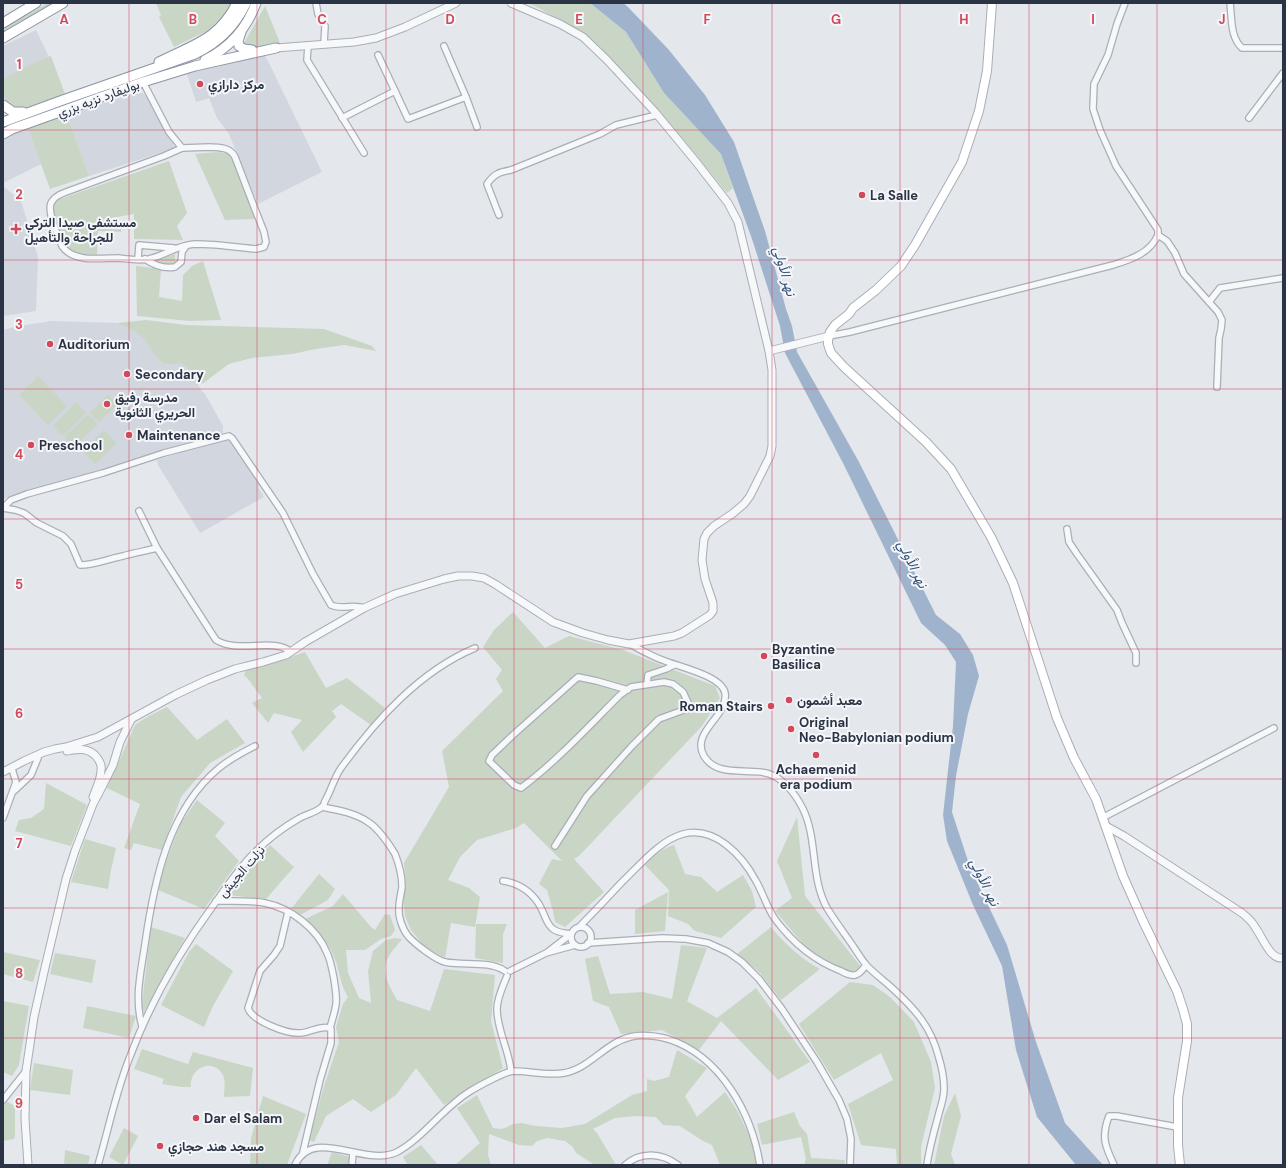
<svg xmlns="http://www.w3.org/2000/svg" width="1286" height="1168" font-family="'DM Sans',Vazirmatn,sans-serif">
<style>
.built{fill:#d2d6de}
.green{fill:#c9d6c5}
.water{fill:#9fb4cc}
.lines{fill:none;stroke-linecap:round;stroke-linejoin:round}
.minor-casing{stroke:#a9aeb7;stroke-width:8}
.tertiary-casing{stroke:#a9aeb7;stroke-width:9}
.secondary-casing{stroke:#a9aeb7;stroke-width:10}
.trunk-casing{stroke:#8b94a3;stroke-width:11}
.minor{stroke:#f7f8fa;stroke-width:5.5}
.tertiary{stroke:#f7f8fa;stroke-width:7}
.secondary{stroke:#fff;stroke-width:8}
.trunk{stroke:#fff;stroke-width:9}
.grid{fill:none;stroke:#d1495b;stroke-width:1;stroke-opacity:0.55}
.poi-dot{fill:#d1495b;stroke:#f4f6f9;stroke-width:1.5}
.labels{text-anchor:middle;stroke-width:4;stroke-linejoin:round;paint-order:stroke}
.poi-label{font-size:13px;font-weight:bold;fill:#2b3445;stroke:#f4f6f9;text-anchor:start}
.street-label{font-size:13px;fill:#2b3445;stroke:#f4f6f9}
.water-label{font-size:14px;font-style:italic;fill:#34527a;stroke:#f4f6f9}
.grid-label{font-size:13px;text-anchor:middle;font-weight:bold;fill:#d1495b;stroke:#f4f6f9;stroke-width:4;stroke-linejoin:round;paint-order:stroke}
</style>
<rect width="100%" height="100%" fill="#e4e7ec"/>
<g class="built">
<path d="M36 30 49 57 35 62 3 80V46Z"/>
<path d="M265 55 322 172 258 204 229 134 217 118 209 98 196 102 187 74 238 58Z"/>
<path d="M136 92 143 93 148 99 175 148 89 176 67 115Z"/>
<path d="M28 128 41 164 3 183V139L15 132Z"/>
<path d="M3 186 21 201 38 257 36 311 3 316Z"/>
<path d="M52 321 117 323 135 330 145 340 153 353 181 363 192 372 201 390 205 394 223 426V434L3 499V330L18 326Z"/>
<path d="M227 438 261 485 258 487 264 497 200 533 158 465 157 460Z"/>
</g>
<g class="green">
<path d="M48 3H55L3 33V29Z"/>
<path d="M156 3H233L224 18 211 29 174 47 159 17 161 15Z"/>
<path d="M528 3H590L626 32 664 93 721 154 733 188 727 193C683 139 640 83 585 39 567 25 549 12 528 3Z"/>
<path d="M265 6 280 43 257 47H249L244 43Z"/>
<path d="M51 56 65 94 19 110C2 105 3 94 3 79L35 62Z"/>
<path d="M67 115 89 176 50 189 28 128Z"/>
<path d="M218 152 229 154 232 157 255 219 225 220 195 154Z"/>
<path d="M169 161 187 213 177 226 183 240 134 239V214L100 220 121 222V232L98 231 97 255 74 253 68 250 64 246 52 211 55 202 60 199Z"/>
<path d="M175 254V262L170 265 156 262 162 258Z"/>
<path d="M203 261 221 320 190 321 137 316 136 266 161 269 159 297 182 301 183 275 192 266Z"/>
<path d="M146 320 186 325 324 329 372 346 376 351 344 345 316 349 292 354 252 358 229 364 202 384 192 372 181 363 164 364 153 353 145 340 135 331 117 323Z"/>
<path d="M38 376 67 406 48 425 19 395Z"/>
<path d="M108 395 117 405 99 422 90 413Z"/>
<path d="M76 402 86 413 63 436 53 426Z"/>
<path d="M88 414 98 424 74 447 64 437Z"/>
<path d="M104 430 117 443 95 464 83 451Z"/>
<path d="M513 612 545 648 569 636 623 650 715 686 720 698 702 726 579 856 574 859 604 892 565 927 555 922 553 911 547 890 539 884 552 859 562 861 524 823 516 828 477 840 460 857 448 880 469 888 480 897 475 927 451 923 445 958 424 946 411 930 405 916 403 897 406 884 404 863 449 787 442 751 503 691 496 679 502 670 483 647 494 630Z"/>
<path d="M305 652 326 688 347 678 385 708 371 725 341 704 332 711 336 717 303 752 291 732 302 720 274 713 268 723 252 703 262 698 248 679 244 675 246 670 271 664Z"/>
<path d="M167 707 197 740 227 719 245 743 210 763 181 797 162 850 134 843 131 850 124 848 140 804 107 788 135 725 147 717Z"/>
<path d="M46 783 87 805 71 846 15 831 19 820 31 818 44 809Z"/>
<path d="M197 800 225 823 215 836 239 861 204 909 158 890 163 869 181 823Z"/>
<path d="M797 817 805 896 861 967C858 969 857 971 853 971 845 972 815 954 808 948 796 937 786 923 775 911L792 898 777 861Z"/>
<path d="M85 839 116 848 111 870 108 889 71 882Z"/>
<path d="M270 845 294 867 266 899 227 895Z"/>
<path d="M674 845 685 874 701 877 717 892 743 875 752 891 756 907 721 938 695 931 688 924 668 916 669 890 645 865C652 857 663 848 674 845Z"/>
<path d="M319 874 335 889 328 900 300 915 291 909Z"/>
<path d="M668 892 665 931 635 934V910Z"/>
<path d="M343 894 371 927 375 930 385 914 390 915 395 930 391 936 381 939 365 950H346L348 973 359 998 371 1003 368 971 373 951 386 940 395 938 402 939C398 945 392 950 389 956 379 971 390 987 397 1000L430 1011 444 969 495 975 491 1021 503 1068 444 1105 416 1068 396 1095 371 1112 353 1099 326 1116 314 1142 309 1140 324 1086 339 1042 336 1027 343 1004 348 997C341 986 340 974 336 962 330 944 318 931 305 919L333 906Z"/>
<path d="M476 924H507L503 934V963L475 958Z"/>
<path d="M151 927 185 938 144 1012 142 1006 144 986Z"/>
<path d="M771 927C785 944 800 958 820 969L781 1000 760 973 752 966 736 955Z"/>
<path d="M196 944 233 971 213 1006 204 1027 161 1005 189 952Z"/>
<path d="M681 945 707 948 687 1001 717 1018 756 988 810 1062 778 1080 721 1021 699 1050 662 1030 621 1034 609 1007 593 1001 585 959 598 956 610 994 643 992 672 999Z"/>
<path d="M3 952 40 960 33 982 3 974Z"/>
<path d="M55 953 96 960 92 983 50 974Z"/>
<path d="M850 982 873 985 890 997 914 1022 931 1062 935 1088 921 1147V1165H897L896 1149 861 1145 848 1104 893 1080 881 1053 834 1080 799 1024Z"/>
<path d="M3 1001 29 1006 19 1065 12 1076 3 1072Z"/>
<path d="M87 1006 136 1016 129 1038 83 1028Z"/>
<path d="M142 1049 188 1064 193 1052 253 1068 250 1096 224 1097C224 1091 226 1081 223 1075 213 1057 189 1068 191 1087H182L162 1084 164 1079 134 1069Z"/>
<path d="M677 1050 707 1068 685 1096 697 1117 725 1092 738 1112 753 1144 756 1165H720L712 1145 703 1141 680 1126 663 1125 656 1117 635 1116 615 1118 593 1129 597 1133 616 1165H595L576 1153 573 1147 565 1141 548 1138 537 1141 532 1146 519 1145 489 1134 488 1155 491 1165H455L480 1143 457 1108 477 1095 493 1128 500 1129 505 1128 513 1124 521 1123 536 1126 562 1128 585 1124 632 1095 647 1091V1079L654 1081 669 1077Z"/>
<path d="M34 1063 73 1070 70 1095 30 1090Z"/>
<path d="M955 1093 961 1116 951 1154 955 1165H934L944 1116Z"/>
<path d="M263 1096 306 1114 287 1165 250 1164 251 1138Z"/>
<path d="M6 1101 15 1106V1136L14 1139 3 1141V1104Z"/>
<path d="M794 1112 800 1126 807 1134 811 1158 845 1160 844 1165H804L806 1159 801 1137 762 1145 757 1124Z"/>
<path d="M124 1128 138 1136 123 1165 109 1157Z"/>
<path d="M421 1145 438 1165H408L403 1157Z"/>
<path d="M65 1150 90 1156 88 1165H64Z"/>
<path d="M332 1152 350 1157 348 1165H327Z"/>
</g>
<path class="water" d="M590 3H623L627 6 669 50 705 95 734 142 765 231 786 309 792 326 797 352 859 462 936 615 960 634 973 655 979 676 968 714 956 776 952 812 970 867 1007 945 1036 1042 1065 1123 1103 1165H1076L1037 1117 1016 1050 1002 966 973 905 947 841 943 815 953 726 956 662 945 645 921 623 844 465 785 353 780 326 752 239 721 154 664 93 626 32Z"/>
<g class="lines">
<defs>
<g id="minor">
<path d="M316 3 318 14 325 26 324 43"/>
<path d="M1230 3C1232 18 1230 37 1242 48H1283"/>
<path d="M308 46 307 60 364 153"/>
<path d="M444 46 466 97"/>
<path d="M378 55 395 91"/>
<path d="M143 82 169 132 182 148"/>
<path d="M342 118 395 91 408 119 466 97 477 127"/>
<path d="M1249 118 1283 73"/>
<path d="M210 147C220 148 230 147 235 157L253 204 264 232 266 242 264 247 256 249C236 247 215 244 195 244 177 245 166 255 149 259 139 261 128 259 118 258 101 258 73 263 62 246 58 236 47 213 51 203 54 197 60 194 66 192L164 156 182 148Z"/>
<path d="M499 215 487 184C494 174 499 172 511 170L600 134 616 125 657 115"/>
<path d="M1158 235 1167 241 1175 253 1184 274 1218 312 1222 320 1221 329 1219 338 1217 387"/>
<path d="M138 259 139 245 174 248"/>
<path d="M145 259C155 266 164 269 175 267L181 262 182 252 186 246"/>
<path d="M1209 302 1220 288 1283 278"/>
<path d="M829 336 850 332 1113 265C1132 259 1150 253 1158 235V230L1116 166 1100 130 1093 109 1094 84 1108 55 1117 24 1125 3"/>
<path d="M3 508 11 500 27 494 103 473 164 453 229 436 232 438 283 513 313 574 331 605C341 610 353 604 364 608"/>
<path d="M3 508 15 510 24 513 37 523 63 536 71 544 80 565C95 565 108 559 123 556 134 553 145 551 157 548L216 640C238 654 275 637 291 652"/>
<path d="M139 511 157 548"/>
<path d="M1067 529 1069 542 1077 554 1117 610 1122 623 1136 653V663"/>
<path d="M630 644C641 650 653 657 665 661 680 667 722 676 725 693 729 716 690 732 704 756 719 781 755 764 776 777 780 779 784 783 787 786 793 792 799 801 803 809 818 840 810 877 827 908 835 921 844 933 853 946 857 952 862 960 867 966 874 973 883 980 891 987 915 1009 931 1026 939 1058 942 1068 944 1079 944 1089 944 1099 940 1108 938 1117 934 1132 929 1149 927 1165"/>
<path d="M647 684 648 675 666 669 674 665"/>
<path d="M14 791 31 775 38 758"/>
<path d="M322 807C338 810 355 813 368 822 377 827 390 845 395 854 399 864 402 877 402 887 401 894 399 901 399 908 398 917 403 930 408 936 415 944 436 960 445 962 464 966 488 960 505 971"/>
<path d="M3 818 16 782 12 769"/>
<path d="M1102 818 1274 728"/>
<path d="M555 846 587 796 632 746 659 719 681 711 689 705 683 692 673 684 664 682 631 687 620 695C588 727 557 761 521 788L514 785 489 761 492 755 513 735 578 677 597 681 628 690"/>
<path d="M503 881C520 883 535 894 542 910 545 916 547 925 553 929 558 933 565 933 571 934"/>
<path d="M216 901C232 901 249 900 265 903 290 908 317 928 327 953 331 961 332 970 334 979 335 987 337 996 336 1004 335 1012 332 1020 330 1028"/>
<path d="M288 912 280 946 274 955 260 971 248 1008C252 1021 287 1034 300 1033 310 1033 319 1025 330 1028L331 1029V1043L320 1080 303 1152"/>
<path d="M580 926C594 912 608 897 622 882 639 866 660 840 683 834 715 826 742 855 756 881 763 893 767 908 775 919 792 942 815 961 841 971 845 973 850 976 855 975 860 974 863 969 866 965"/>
<circle cx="581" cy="937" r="10"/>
<path d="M588 943 662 938 686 939 708 943 728 952 742 962 759 979 782 1009 817 1062 839 1100 847 1119 851 1139 850 1165"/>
<path d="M549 951 571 934"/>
<path d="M510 971 546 953 575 945"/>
<path d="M507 976C503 986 497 998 497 1009 497 1030 509 1050 511 1071"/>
<path d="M142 1026C134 998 141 972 145 944 154 882 168 810 219 768 230 759 243 752 255 746"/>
<path d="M3 1100 26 1071"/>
<path d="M98 1165C109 1128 116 1090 131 1054 151 1001 182 948 215 903 227 886 239 868 254 853 266 841 282 828 298 819 304 815 317 812 322 807 324 806 324 803 325 801 331 791 334 778 341 768 376 720 420 671 475 648"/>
<path d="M295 1165C313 1125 365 1168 397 1152 423 1138 443 1108 469 1092 477 1087 504 1072 513 1071 530 1071 547 1076 564 1073 589 1069 605 1043 630 1037 643 1034 656 1036 668 1039 721 1056 752 1114 760 1165"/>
<path d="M352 1165 353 1153"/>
<path d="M625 1165C641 1151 662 1153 678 1165"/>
<path d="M1114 1165C1105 1146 1101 1137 1109 1116H1117L1177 1127"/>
</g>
<g id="tertiary">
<path d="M276 48 354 42 376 38 405 27 456 3"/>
<path d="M769 351 829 336"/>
<path d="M67 751C79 749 90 747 98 759 100 762 102 766 101 770 101 780 96 788 93 797"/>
<path d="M3 772 24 761 44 752 55 749 66 747 98 737 175 695 207 680 235 669 263 662 286 655 305 642 364 608 395 594 444 579 458 576H472L484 578 495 584 553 622 583 633 608 640 629 644 674 636 682 633 710 615 713 611V603L705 579 702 560 704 539 707 533 714 526 732 514 744 504 750 496 770 456 772 446V370L769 351 738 222 728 203 697 163 655 112 607 60 583 37 560 24 511 3"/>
<path d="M1106 826 1124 836 1242 913C1247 917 1252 921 1255 927 1262 936 1270 960 1283 958"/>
<path d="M28 1165 25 1119 26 1071 34 1017 44 972 66 879 75 851 93 804 102 787 113 765 120 742 131 720"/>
</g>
<path id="secondary" d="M992 3 987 71 979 111 962 162 915 245 901 266 876 290 853 308 849 314 835 325 830 332 828 340V344L831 353 844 367 926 442 951 469 991 537 1013 583 1057 718 1074 758 1096 799 1123 876 1143 921 1177 991 1183 1009 1187 1024V1041L1178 1098V1145L1180 1165"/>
<g id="trunk">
<path d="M3 23 36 3"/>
<path d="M241 32 238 41 239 46 244 49 252 50"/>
<path d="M3 38 63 3"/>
<path d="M205 60C229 48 247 28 256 3"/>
<path d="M159 62C192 45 219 40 237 3"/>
<path d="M3 105 13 112H23"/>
<path d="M3 122 63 100 195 54C218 43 235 27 246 3"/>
<path d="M3 134 12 129 143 82 195 66 276 48"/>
</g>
</defs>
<use href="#minor" class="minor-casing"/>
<use href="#tertiary" class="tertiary-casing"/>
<use href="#secondary" class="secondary-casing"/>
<use href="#trunk" class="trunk-casing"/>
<use href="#minor" class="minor"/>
<use href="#tertiary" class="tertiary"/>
<use href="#secondary" class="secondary"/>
<use href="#trunk" class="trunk"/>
</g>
<path class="grid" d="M129 3V1165M257 3V1165M386 3V1165M514 3V1165M643 3V1165M772 3V1165M900 3V1165M1029 3V1165M1157 3V1165M3 130H1283M3 260H1283M3 389H1283M3 519H1283M3 649H1283M3 779H1283M3 908H1283M3 1038H1283"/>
<g class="poi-dot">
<circle cx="200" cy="84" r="4"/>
<circle cx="862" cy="195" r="4"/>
<path d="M14 223h4v4h4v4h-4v4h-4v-4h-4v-4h4z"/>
<circle cx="50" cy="344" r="4"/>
<circle cx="127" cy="374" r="4"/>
<circle cx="107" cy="404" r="4"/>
<circle cx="129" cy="435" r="4"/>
<circle cx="31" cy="445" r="4"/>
<circle cx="764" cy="656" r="4"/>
<circle cx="789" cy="700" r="4"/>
<circle cx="771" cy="706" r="4"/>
<circle cx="791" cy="729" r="4"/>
<circle cx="816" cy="755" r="4"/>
<circle cx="196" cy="1118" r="4"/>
<circle cx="160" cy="1146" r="4"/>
</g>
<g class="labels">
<g class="poi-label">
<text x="208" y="89">مركز دارازي</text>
<text x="870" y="200">La Salle</text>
<text x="25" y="227">مستشفى صيدا التركي<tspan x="25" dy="15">للجراحة والتأهيل</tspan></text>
<text x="58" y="349">Auditorium</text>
<text x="135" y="379">Secondary</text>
<text x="115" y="402">مدرسة رفيق<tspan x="115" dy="15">الحريري الثانوية</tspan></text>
<text x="137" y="440">Maintenance</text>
<text x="39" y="450">Preschool</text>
<text x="772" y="654">Byzantine<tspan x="772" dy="15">Basilica</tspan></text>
<text x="797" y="705">معبد أشمون</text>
<text x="763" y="711" text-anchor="end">Roman Stairs</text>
<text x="799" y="727">Original<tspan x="799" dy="15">Neo-Babylonian podium</tspan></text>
<text x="816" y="774" text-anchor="middle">Achaemenid<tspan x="816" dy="15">era podium</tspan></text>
<text x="204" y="1123">Dar el Salam</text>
<text x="168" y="1151">مسجد هند حجازي</text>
</g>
<g class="street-label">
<text transform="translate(98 98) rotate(-20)" y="5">بوليفارد نزيه بزري</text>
<text transform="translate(241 871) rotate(-49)" y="5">نزلت الجيش</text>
</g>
<g class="water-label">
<text transform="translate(785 271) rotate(74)" y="5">نهر الأولي</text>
<text transform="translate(913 564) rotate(64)" y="5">نهر الأولي</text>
<text transform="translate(985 882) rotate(64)" y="5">نهر الأولي</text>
</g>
</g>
<g class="grid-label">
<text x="64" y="24">A</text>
<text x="193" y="24">B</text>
<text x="322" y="24">C</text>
<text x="450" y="24">D</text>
<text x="579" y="24">E</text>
<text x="707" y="24">F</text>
<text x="836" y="24">G</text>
<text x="964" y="24">H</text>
<text x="1093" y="24">I</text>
<text x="1222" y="24">J</text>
<text x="19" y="69">1</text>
<text x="19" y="199">2</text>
<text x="19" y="329">3</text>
<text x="19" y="459">4</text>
<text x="19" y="589">5</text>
<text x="19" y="718">6</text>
<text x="19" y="848">7</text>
<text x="19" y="978">8</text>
<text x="19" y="1108">9</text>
</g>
<rect width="1286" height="1168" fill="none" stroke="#2b3445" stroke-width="8"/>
</svg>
